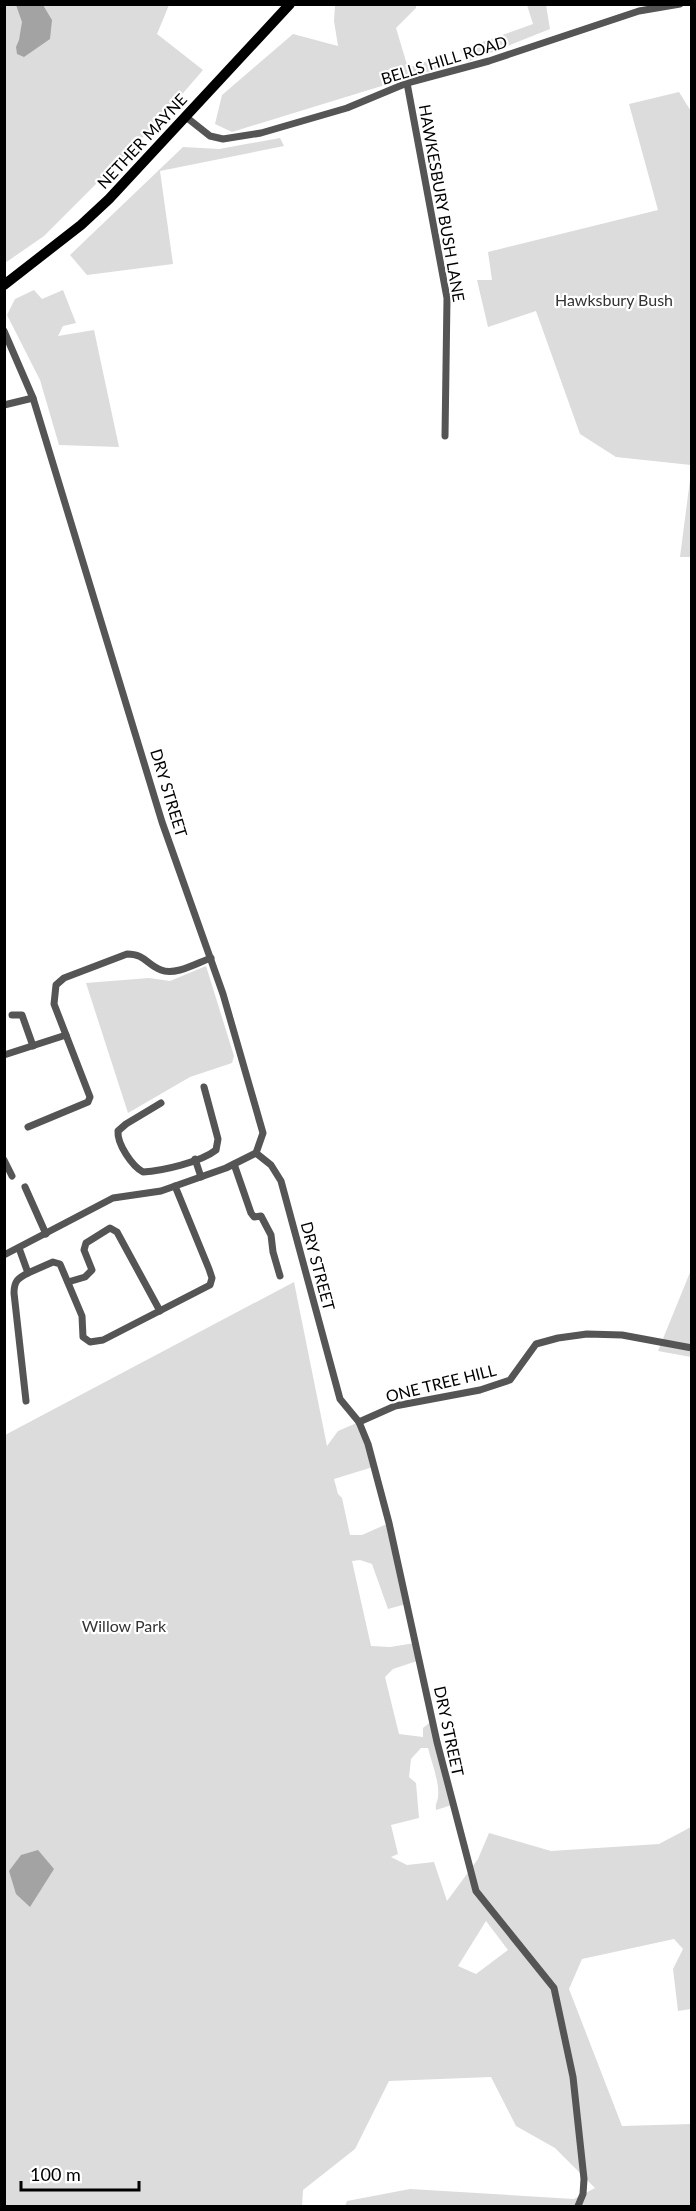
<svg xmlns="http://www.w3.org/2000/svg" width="696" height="2211" font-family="Lato,sans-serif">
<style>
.green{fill:#dcdcdc;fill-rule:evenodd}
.water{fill:#a3a3a3}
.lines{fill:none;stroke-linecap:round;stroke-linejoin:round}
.street{stroke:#555;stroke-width:7}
.primary{stroke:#000;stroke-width:10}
.labels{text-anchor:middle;stroke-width:4.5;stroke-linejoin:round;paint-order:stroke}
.street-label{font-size:16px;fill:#000;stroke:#fff}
.park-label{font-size:16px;fill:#333;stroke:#fff}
</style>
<rect width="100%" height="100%" fill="#fff"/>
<g class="green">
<path d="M5 5H169L157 34 203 70 159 121 44 236 5 263Z"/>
<path d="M335 5H416V8L396 28 408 68 445 55 450 65 232 132 215 124 222 95 293 34 338 46 334 21Z"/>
<path d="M527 5H546L550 29 467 62 460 50 533 24Z"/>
<path d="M679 92 692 113 691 465 616 457 580 434 536 311 488 327 477 280H492L488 252 658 210 629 104Z"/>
<path d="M280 138 284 146 160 171 173 264 87 275 70 255 183 147 219 149Z"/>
<path d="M34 290 42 299 63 290 76 323 63 326 58 336 94 330 119 447 59 445 40 380 7 315 15 299Z"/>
<path d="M691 472V557H680Z"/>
<path d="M206 966 234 1056 232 1063 190 1077 128 1113 86 983 149 978 170 981Z"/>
<path d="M691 1270V1357L658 1351Z"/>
<path d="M294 1282 327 1446 338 1431 359 1422 373 1467 334 1479 338 1494 342 1498 350 1535H362L389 1523 406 1604 388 1609 372 1564 360 1560 352 1561 371 1646 390 1647 415 1643 420 1660 393 1669 385 1677 399 1734 423 1737V1728L433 1720 452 1805 436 1810C435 1803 438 1802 438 1796 440 1784 431 1760 428 1748H421L411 1759 409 1777 416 1783 419 1818 391 1825 398 1854 391 1857 407 1865 434 1862 447 1901 478 1859 489 1833 551 1851 659 1844 691 1827V2009L678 2011 673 1969 683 1949 674 1939 582 1959 569 1989 622 2126 691 2124V2206H345L347 2201 410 2189 574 2199 595 2188 555 2148 516 2126 491 2077 389 2081 355 2149 303 2190 302 2206H5V1435ZM486 1921 508 1950 476 1974 458 1966Z"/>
</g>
<g class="water">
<path d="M16 5H43L52 20 50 39 24 57 17 54 16 47 19 40 22 22Z"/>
<path d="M38 1850 54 1869 30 1907 16 1894 9 1871 21 1855Z"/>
</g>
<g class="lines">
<g class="street">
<path d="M407 83 447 298 445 436"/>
<path d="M186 117 210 136 223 139 261 133 347 108 407 83 489 61 639 11 680 4"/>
<path d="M4 331 33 398 162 822 223 994 263 1133 256 1153 271 1165 281 1181 340 1399 359 1422 368 1444 389 1523 437 1742 476 1891 554 1988 573 2077 584 2179 583 2194 578 2206"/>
<path d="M4 405 33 398"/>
<path d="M12 1015H22L33 1046"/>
<path d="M4 1055 66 1035"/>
<path d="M161 1103 126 1124 118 1131C117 1144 132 1166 143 1172 162 1171 201 1162 216 1150L218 1139 204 1087"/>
<path d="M28 1127 88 1102 90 1097 54 1004 56 985 64 978 127 954C145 954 146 964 161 970 175 976 197 963 211 958"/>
<path d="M195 1159 201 1177"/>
<path d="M4 1160 12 1176"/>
<path d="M234 1164 251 1213 254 1217 261 1216 271 1235 273 1252 280 1276"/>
<path d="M25 1187 46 1234"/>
<path d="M19 1248 28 1273 53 1262 60 1264 82 1316 83 1337 90 1342 103 1340 210 1285 212 1278 209 1269 175 1186"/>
<path d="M4 1255 113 1198 161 1191 226 1168 256 1153"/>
<path d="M68 1282 85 1277 92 1270 84 1250 86 1243 110 1228 117 1232 160 1311"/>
<path d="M26 1401 14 1293C14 1281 18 1278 28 1273"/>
<path d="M359 1422 395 1406 480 1390 510 1380 536 1344 558 1338 587 1334 622 1335 692 1348"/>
</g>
<path class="primary" d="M4 285 81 225 109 199 290 4"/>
</g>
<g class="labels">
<g class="street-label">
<text transform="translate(444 60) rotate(-17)" y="6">BELLS HILL ROAD</text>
<text transform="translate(142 141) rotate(-47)" y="6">NETHER MAYNE</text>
<text transform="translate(442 203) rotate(80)" y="6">HAWKESBURY BUSH LANE</text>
<text transform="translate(169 793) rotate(73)" y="6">DRY STREET</text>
<text transform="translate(318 1266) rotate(75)" y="6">DRY STREET</text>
<text transform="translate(441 1383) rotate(-14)" y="6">ONE TREE HILL</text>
<text transform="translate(449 1731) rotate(78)" y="6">DRY STREET</text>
</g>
<g class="park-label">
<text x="614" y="306">Hawksbury Bush</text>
<text x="124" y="1632">Willow Park</text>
</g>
</g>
<rect width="696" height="2211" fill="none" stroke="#000000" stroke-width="12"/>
<path d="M21 2181v9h118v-9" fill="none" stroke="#000000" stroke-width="3"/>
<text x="30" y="2181" font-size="18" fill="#000000" stroke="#ffffff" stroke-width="4.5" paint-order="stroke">100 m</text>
</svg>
